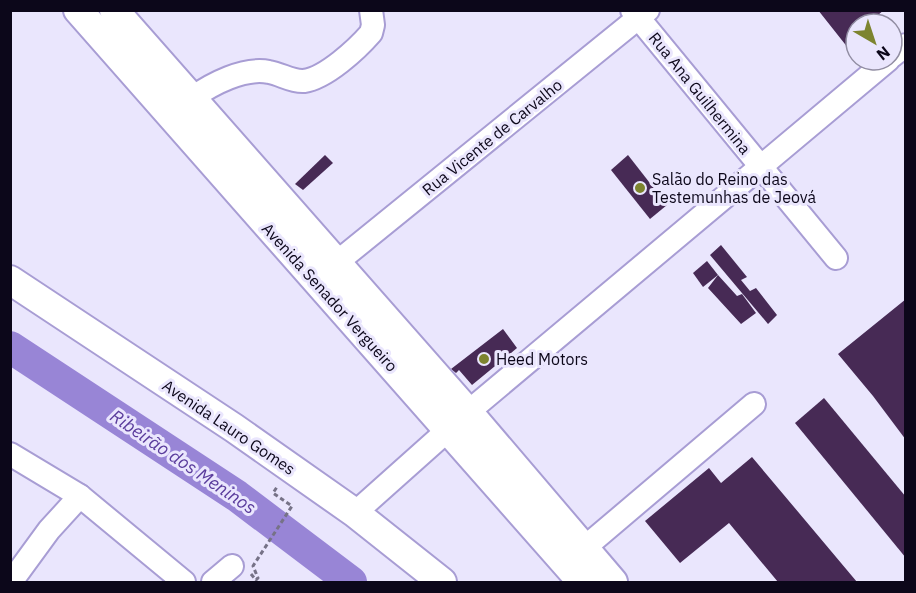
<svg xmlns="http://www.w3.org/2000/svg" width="916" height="593" font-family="'IBM Plex Sans',sans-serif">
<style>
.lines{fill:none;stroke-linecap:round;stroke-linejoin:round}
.river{stroke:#9885d6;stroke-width:32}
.building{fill:#472a55}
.minor-casing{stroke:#a89dd4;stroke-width:26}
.major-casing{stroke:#a89dd4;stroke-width:32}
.path{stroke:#767287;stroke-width:3;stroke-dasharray:4.5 3;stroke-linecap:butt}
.minor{stroke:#fff;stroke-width:22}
.major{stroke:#fff;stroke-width:28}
.poi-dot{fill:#7d842f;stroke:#eae6fd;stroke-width:2}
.labels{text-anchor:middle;stroke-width:6;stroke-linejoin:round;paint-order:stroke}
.street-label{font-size:16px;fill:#0c071a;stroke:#eae6fd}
.poi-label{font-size:16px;fill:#0c071a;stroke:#eae6fd;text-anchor:start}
.water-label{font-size:18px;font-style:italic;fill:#5a3c9c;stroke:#eae6fd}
</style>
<rect width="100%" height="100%" fill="#eae6fd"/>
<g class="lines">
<path class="river" d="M10 347 237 496 351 582"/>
</g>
<g class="building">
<path d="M818 10H884L867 24H856V58Z"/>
<path d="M325 155 333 163 303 190 295 184Z"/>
<path d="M628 155 667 205 650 219 611 170Z"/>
<path d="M721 245 747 277 741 280 750 291 756 288 777 315 768 324 710 255Z"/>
<path d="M707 261 718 275 703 287 693 273Z"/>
<path d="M718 275 737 296 742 294 756 313 741 324 708 288Z"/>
<path d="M906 299V440L873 396 838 354Z"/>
<path d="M503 329 517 348 472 385 459 370 456 373 451 369Z"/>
<path d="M824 398 906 497V558L795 423Z"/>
<path d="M752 457 857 582H778L729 523 680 563 645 521 709 468 721 483Z"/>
</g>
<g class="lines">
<defs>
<g id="minor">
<path d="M632 10 836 258"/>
<path d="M892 56 906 45"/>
<path d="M192 98C212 84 244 67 269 72 281 74 292 82 304 81 326 78 357 49 371 33L373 25 371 10"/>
<path d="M336 263 648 10"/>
<path d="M468 412 888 60"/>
<path d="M10 454 80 496 184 582"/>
<path d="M355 513 448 430"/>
<path d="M583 549 754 404"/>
<path d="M11 582 49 530 80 496"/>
<path d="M213 582 232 566"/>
</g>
<g id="major">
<path d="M78 10 582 582"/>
<path d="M114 10 468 412 613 582"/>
<path d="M10 280 234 428 355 513 442 582"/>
</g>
</defs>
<use href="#minor" class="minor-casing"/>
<use href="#major" class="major-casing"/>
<path class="path" d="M251 574 256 580 258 578 253 566 292 506 273 493 277 487"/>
<use href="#minor" class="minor"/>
<use href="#major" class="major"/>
</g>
<g class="poi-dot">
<circle cx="640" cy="188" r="6"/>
<circle cx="484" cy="359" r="6"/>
</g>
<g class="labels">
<g class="street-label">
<text transform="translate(700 93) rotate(51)" y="6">Rua Ana Guilhermina</text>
<text transform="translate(492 137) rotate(-39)" y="6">Rua Vicente de Carvalho</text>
<text transform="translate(330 297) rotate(48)" y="6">Avenida Senador Vergueiro</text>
<text transform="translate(229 427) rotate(34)" y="6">Avenida Lauro Gomes</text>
</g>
<g class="poi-label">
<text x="652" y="185">Salão do Reino das<tspan x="652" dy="18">Testemunhas de Jeová</tspan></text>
<text x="496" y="365">Heed Motors</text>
</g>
<g class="water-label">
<text transform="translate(183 462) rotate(34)" y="6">Ribeirão dos Meninos</text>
</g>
</g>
<rect width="916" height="593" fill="none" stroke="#0c071a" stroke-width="24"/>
<g transform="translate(874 42) rotate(141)"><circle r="28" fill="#eae6fd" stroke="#918da2" stroke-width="1.5"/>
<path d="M0-4.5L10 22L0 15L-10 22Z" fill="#7d842f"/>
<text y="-9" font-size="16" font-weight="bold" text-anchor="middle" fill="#0c071a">N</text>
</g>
</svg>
